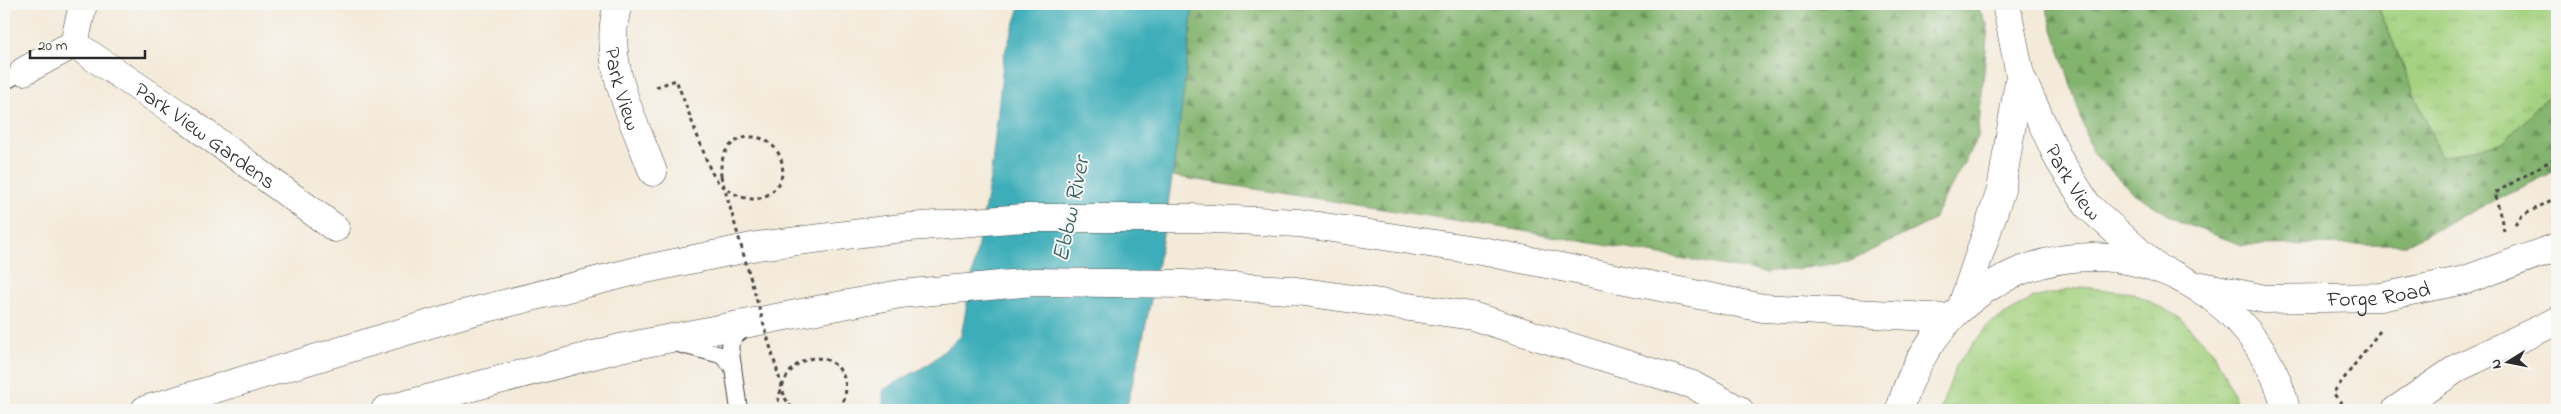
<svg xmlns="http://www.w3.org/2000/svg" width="2561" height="414" font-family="'Indie Flower',sans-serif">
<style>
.grass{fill:url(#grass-tufts);stroke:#687e56}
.forest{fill:url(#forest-firs);stroke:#57704c}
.water{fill:#3eaeb9;stroke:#346c72}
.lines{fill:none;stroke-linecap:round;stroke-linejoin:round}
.lane-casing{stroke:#494845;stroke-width:18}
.street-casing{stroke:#494845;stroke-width:29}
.secondary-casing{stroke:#494845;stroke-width:29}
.primary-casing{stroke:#494845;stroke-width:29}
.path{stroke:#494845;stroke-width:3;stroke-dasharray:4 4;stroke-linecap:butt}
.lane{stroke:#fff;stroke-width:16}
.street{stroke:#fff;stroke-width:28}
.secondary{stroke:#fff;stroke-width:28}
.primary{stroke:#fff;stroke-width:28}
.path-bridge{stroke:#494845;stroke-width:3;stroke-dasharray:4 4;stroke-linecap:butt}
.labels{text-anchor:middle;stroke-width:4;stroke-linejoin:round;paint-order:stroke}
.street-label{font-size:22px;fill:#2b2b2b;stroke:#f6f6f2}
.water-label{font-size:24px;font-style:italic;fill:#335f64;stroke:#f6f6f2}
</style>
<defs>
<pattern id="grass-tufts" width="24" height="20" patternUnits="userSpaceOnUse" patternTransform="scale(1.25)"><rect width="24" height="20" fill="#a4d280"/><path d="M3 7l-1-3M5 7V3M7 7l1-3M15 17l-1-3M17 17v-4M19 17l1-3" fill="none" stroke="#8db46f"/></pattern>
<pattern id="forest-firs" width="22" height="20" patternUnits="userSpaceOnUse" patternTransform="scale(1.25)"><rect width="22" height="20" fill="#83b46e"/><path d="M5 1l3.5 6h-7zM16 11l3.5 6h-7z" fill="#6b935b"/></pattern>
</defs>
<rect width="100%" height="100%" fill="#f6f6f2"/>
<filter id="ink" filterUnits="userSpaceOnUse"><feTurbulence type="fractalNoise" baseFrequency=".02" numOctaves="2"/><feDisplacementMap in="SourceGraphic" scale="10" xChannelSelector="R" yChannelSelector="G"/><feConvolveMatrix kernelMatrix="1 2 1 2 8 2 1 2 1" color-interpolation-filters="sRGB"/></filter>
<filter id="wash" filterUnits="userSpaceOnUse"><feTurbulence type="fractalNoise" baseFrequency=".0096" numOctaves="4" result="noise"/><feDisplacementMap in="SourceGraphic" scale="20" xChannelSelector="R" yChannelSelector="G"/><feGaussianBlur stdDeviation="1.12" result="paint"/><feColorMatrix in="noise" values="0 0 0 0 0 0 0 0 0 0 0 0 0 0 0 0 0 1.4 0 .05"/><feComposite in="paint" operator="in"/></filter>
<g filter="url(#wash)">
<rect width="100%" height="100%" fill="#f4ead9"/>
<g class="grass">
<path d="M2377 4H2557V87L2504 142 2441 157Z"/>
<path d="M2082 287 2133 293 2178 316 2214 352 2235 398 2236 410H1940L1957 364 1989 324 2033 298Z"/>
</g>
<g class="forest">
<path d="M1193 4H1976L1988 26 1978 137 1932 221 1849 262 1766 273 1517 230 1172 176Z"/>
<path d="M2045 4H2377L2441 157 2504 142 2557 87V170L2407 244 2242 245 2180 222 2132 192 2092 152Z"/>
</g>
<path class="water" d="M1021 4H1193C1180 140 1160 277 1126 410H883V390L929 364 961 336 991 174 1004 55Z"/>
</g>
<g filter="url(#ink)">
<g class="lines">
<defs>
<g id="lane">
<path d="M4 82 24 71"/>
<path d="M674 343 721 355 733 367"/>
<path d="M739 410 730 345 735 336 748 326"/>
</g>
<g id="street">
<path id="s1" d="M618 4C601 61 633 118 653 172"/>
<path id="s2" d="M74 44 183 117 335 228"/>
<path d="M24 71 74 44 83 4"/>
</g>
<g id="secondary">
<path id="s3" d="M2006 4 2020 75 2059 160 2088 206 2157 268"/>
<path d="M1962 306 2001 190 2020 75"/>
</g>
<g id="primary">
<path id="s4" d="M2202 286 2265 299 2381 297 2465 280 2557 247"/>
<path d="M145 410 463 314 636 271 757 246 910 227 1024 218H1192L1299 223 1487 252 1763 308 1949 318"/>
<path d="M385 410 620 348 900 294 1034 282 1184 284 1290 290 1472 316 1693 385 1739 410"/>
<path d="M1900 410C1937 272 2091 211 2210 296 2247 323 2276 364 2286 410"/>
<path d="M2396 410 2459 367 2557 321"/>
</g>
</defs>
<use href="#lane" class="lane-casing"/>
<use href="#street" class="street-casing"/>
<use href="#secondary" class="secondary-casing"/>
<use href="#primary" class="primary-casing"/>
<g class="path">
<path d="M656 87 676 80C685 102 693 125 702 148 706 158 709 170 716 179 722 188 741 199 752 199 770 200 786 181 782 163 773 124 717 129 721 176"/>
<path d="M2515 225 2522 216 2557 197"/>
<path d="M2504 231 2495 193 2557 157"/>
<path d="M785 398 793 410"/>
<path d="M777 410C785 327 868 356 840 410"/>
<path d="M2347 410 2333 393 2380 331"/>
</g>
<use href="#lane" class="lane"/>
<use href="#street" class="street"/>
<use href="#secondary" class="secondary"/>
<use href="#primary" class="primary"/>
<path class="path-bridge" d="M721 176 785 398"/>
</g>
</g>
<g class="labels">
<g class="street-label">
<text dy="8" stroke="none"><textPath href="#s1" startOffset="86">Park View</textPath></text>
<text dy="8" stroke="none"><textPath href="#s2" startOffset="160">Park View Gardens</textPath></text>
<text dy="8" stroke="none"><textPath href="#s3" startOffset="192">Park View</textPath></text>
<text dy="8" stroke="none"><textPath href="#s4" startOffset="178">Forge Road</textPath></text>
</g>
<g class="water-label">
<text transform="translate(1070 209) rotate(-78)" y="8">Ebbw River</text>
</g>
</g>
<rect width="2561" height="414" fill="none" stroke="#f6f6f2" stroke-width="20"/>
<g transform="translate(2508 362) rotate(260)" stroke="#f6f6f2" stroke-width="4" paint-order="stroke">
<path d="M0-4L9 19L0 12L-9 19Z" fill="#2b2b2b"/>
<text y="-8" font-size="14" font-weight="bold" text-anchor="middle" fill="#2b2b2b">N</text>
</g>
<path d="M30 50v8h115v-8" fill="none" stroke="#2b2b2b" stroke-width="2.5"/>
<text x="38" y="50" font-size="15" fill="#2b2b2b" stroke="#f6f6f2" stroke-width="4" paint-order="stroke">20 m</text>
</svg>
